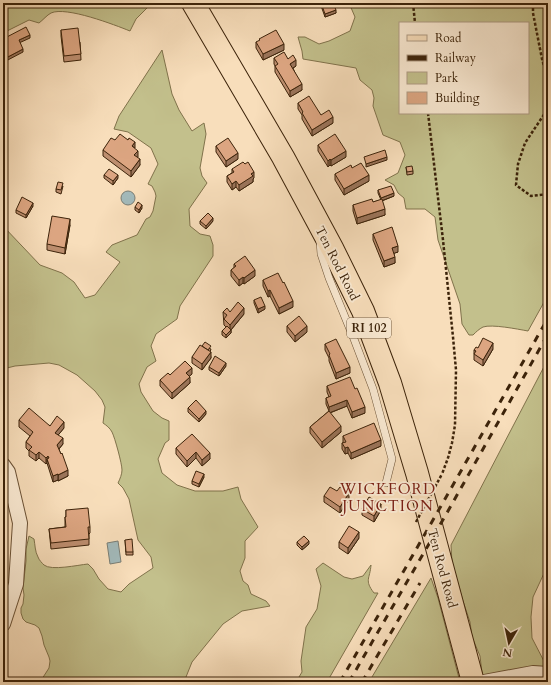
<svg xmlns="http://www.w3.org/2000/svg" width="551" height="685" font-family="Cardo,serif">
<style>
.green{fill:#c3c08c;stroke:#80724b;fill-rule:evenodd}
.water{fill:#a2b9ba;stroke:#797d74}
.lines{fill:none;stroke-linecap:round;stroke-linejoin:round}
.lane-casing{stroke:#6b5236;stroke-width:8}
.street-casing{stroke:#6b5236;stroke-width:16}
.primary-casing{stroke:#3c230a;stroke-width:24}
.path{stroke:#3c230a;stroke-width:2.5;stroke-dasharray:3 2;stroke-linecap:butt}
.lane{stroke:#faead3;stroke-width:7}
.street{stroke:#faead3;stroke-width:14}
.primary{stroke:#f8debb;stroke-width:22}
.rail{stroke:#3c230a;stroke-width:3;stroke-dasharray:7 7;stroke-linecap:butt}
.path-bridge{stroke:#3c230a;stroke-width:2.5;stroke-dasharray:3 2;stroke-linecap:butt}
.wall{fill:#bd8e6f;stroke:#3c230a}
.shaded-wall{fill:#9a745a;stroke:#3c230a}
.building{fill:#dca581;stroke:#3c230a}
.labels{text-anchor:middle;stroke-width:3.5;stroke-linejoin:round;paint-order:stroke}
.shield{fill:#faead3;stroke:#755f46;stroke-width:1}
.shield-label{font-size:12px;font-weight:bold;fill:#3c230a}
.street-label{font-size:13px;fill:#3c230a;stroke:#faead3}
.quarter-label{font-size:15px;letter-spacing:1px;fill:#7a1f14;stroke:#faead3}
</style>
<rect width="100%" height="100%" fill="#f8debb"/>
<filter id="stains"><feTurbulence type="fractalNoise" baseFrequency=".005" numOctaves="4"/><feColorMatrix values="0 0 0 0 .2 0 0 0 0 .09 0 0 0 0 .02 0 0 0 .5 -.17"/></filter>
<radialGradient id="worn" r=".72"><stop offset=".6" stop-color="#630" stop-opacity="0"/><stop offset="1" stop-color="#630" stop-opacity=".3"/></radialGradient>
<g class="green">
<path d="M3 3H152L136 19 130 31C115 25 66 6 51 13 47 15 43 20 39 23L29 20 3 33Z"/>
<path d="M349 3H548V295L528 331C517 329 492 324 483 327 479 329 476 332 473 335H469L462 324 460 304 438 240 435 217 425 209H406L404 198 398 193 394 185 385 180 398 173 405 155 400 142 383 135 373 106 374 98 372 90 360 80 356 68 303 59 302 51 298 37H305L319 44 329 41 350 31 355 17ZM400 23H528V113H400Z"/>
<path d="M162 50 172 94 179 110 192 131 204 123 206 134 200 168 202 176 207 183 189 209 190 226 200 234 210 236 213 245V256L180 306 177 319 156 334 151 346 156 361 147 367 139 384 141 392 153 411 162 418 169 421V440L165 443 158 459 162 473 177 485 195 491H223L238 487 241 499 258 527 245 541V558L240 571 243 581 248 585 251 594 266 601 270 606 242 611 223 624 192 662 184 682H40L49 668 50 661 49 657 44 645 42 636 39 628 35 625 26 622 23 619 21 613V608L23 604 24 595 23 588 26 561V549L29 536 34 539C35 544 35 552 38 557 39 560 42 563 44 565 51 571 78 565 88 564L93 569 99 579 108 589 121 592 129 584 153 568 151 557 138 540 129 499 123 488 118 483C120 479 122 474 122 470 122 464 115 438 112 432 110 428 106 425 103 423L105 407 102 400 95 391 77 375 59 365 49 363 15 366 3 369V226L40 265 62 273 74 282 85 298 95 295 120 262 106 252 112 245 137 235 146 219 150 217 153 211 156 196 155 192 152 186 148 184 158 164 151 148 128 132 114 129 119 116Z"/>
<path d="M548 359V567L546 569 533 597 531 617 532 638 548 669V682H485L482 673 480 656 472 637 470 622 463 601 452 563 451 545Z"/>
<path d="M323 563 344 577 352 579 363 576 371 565C370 579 364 580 374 593H378L327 682H296L302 672 301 661 306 627 317 609 321 586 316 569Z"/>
<path d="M431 578 438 598 460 682H369Z"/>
</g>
<g class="water">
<circle cx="128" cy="198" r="7"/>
<path d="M118 541 121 562 110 564 107 543Z"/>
</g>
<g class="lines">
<defs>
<path id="lane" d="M320 241 321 254 329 278 354 339 373 389 392 459 386 483"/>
<g id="street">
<path d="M3 465 8 472 20 523 16 584 3 624"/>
<path d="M484 682 533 673 548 674"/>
</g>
<path id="primary" d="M193 3 283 157 333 250 363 311 390 383 417 473 473 682"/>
</defs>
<use href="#lane" class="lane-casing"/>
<use href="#street" class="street-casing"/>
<use href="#primary" class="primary-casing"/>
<g class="path">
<path d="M413 3 415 23"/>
<path d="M533 3V13L542 59 548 81"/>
<path d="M548 100 545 113 525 143 518 164 516 185 531 196 548 194"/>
<path d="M428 113 443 240 453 337 456 370 455 425 452 443 448 458 442 474"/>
</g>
<use href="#lane" class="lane"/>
<use href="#street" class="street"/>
<use href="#primary" class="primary"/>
<g class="rail">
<path d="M340 682 445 499 548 318"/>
<path d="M349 682 448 511 548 334"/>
<path d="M362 682 420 583"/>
</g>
<path class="path-bridge" d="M416 522 442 474"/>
</g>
<g class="wall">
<path d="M320 3H333L336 13 325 17Z"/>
<path d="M61 30 80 42 81 60 64 62 61 36Z"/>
<path d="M256 42 284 50 263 60 256 48Z"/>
<path d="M274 58 288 59 296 66 293 68 302 90 290 97 275 72V66L274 64Z"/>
<path d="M298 103 321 115 333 123 312 136 302 119V115L298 109Z"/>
<path d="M115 140 135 149 140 165 131 177 103 156V150Z"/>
<path d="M318 145 346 157 331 166 330 165 328 167 318 151Z"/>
<path d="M216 146 238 159 226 167 216 152Z"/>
<path d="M406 167 413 171V174L407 175Z"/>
<path d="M352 168 369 181 344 195 335 180V174Z"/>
<path d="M232 169 254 178 253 179V182L239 191 236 187 232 190 227 182V176L232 173Z"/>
<path d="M104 175 118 178 113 185 104 178Z"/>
<path d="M63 186 61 194 56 192V189Z"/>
<path d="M378 190 394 196 382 201 385 215 357 224 353 211V205L373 202 381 200 378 193Z"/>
<path d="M33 206 26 218 16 213V210Z"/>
<path d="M135 207 142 208 139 213 135 210Z"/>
<path d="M200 221H213L206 229 200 224Z"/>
<path d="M70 225 65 254 47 250V244Z"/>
<path d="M373 234 398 252 394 253 395 263 384 267 373 240Z"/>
<path d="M234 264 255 276 244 284 243 283 239 286 231 276V270L234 268Z"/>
<path d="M263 280 293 307 279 314 270 296 268 297 263 286Z"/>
<path d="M254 300 265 309 258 313 254 303Z"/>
<path d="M223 312H230L244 314 231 330V333L226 338 222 335V331L226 327 224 325Z"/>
<path d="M287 326 307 332 295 342 287 332Z"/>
<path d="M325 344 350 373 336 379 329 361V358L325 350Z"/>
<path d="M202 346 211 349 210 352 211 358 202 370 192 363V357Z"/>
<path d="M493 349 483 366 474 360V350Z"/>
<path d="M226 366 219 376 209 370V367Z"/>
<path d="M192 374 189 376 190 383 172 399 160 386V380L170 375Z"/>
<path d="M327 386 365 413 352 418 347 406 330 413 341 432 322 448 310 433V427L329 411 326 404V398L329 397 327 392Z"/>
<path d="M188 408 206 414 199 422 188 412Z"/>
<path d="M19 420 64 428 58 435 63 444 59 449 68 476 58 481V480L53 482 47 463 46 464 39 458 36 461 29 456V451L26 448V442L30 436 19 427Z"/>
<path d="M343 436 381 446 351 459 348 453 345 454 342 449V443H343Z"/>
<path d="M202 445 210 459 202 466 196 458 187 467 176 454V448Z"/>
<path d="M204 477 199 487 192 484V481Z"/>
<path d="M324 496 349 499 340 513 324 502Z"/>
<path d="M362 509 381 510 374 522 362 515Z"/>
<path d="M66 510 90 527V533L89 534V545L51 549 49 529 65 527V517H66Z"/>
<path d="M359 538 348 554 339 548V542Z"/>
<path d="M125 540 133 552V555H126Z"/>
<path d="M297 542 309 544 302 550 297 545Z"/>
</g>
<g class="shaded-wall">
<path d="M336 10V13L325 17V14Z"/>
<path d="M30 35V38L19 43V40Z"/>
<path d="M284 44V50L263 60V54Z"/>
<path d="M23 49V52L4 62V59Z"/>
<path d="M296 60V66L290 70V64Z"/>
<path d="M302 84V90L290 97V91Z"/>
<path d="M333 117V123L312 136V130Z"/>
<path d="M135 142V148L132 146Z"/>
<path d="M138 151V157L134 161V155Z"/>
<path d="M346 151V157L331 166V160Z"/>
<path d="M238 153V159L226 167V161Z"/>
<path d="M387 157V160L366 167V164Z"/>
<path d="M140 159V165L131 177V171Z"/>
<path d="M330 159V165L328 167V161Z"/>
<path d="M254 172V178L253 179V182L239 191V185L251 174Z"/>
<path d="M118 175V178L113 185V181Z"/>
<path d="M369 175V181L344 195V189Z"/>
<path d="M236 181V187L232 190V184Z"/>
<path d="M394 193V196L381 201V198Z"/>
<path d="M33 203V206L26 218V215Z"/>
<path d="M142 205V208L139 213V210Z"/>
<path d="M385 209V215L357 224V218Z"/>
<path d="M213 218V221L206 229V226Z"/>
<path d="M70 219V225L65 254V248Z"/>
<path d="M398 246V252L392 254V248Z"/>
<path d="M395 257V263L384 267V261Z"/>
<path d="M255 270V276L244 284V278Z"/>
<path d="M243 277V283L239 286V280Z"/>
<path d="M270 290V296L268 297V291Z"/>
<path d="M293 301V307L279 314V308Z"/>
<path d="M265 306V309L258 313V309Z"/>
<path d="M244 308V314L230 331V325Z"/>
<path d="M307 326V332L295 342V336Z"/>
<path d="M231 330V333L226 338V335Z"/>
<path d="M493 343V349L483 366V360Z"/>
<path d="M211 352V358L202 370V364Z"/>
<path d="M226 363V366L219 376V373Z"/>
<path d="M350 367V373L336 379V373Z"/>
<path d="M192 368V374L186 379V373Z"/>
<path d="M190 377V383L172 399V393Z"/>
<path d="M347 400V406L329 413V407Z"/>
<path d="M365 407V413L352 418V412Z"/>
<path d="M206 411V414L199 422V419Z"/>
<path d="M64 422V428L55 439V433Z"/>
<path d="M341 426V432L322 448V442Z"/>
<path d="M63 438V444L57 451V445Z"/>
<path d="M381 440V446L351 459V453Z"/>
<path d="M348 447V453L345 454V448Z"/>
<path d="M39 452V458L36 461V455Z"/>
<path d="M196 452V458L187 467V461Z"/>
<path d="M210 453V459L202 466V460Z"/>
<path d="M48 456V462L47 459V463L46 464V458Z"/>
<path d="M68 470V476L58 481V475Z"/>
<path d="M58 474V480L53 482V476Z"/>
<path d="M204 474V477L199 487V484Z"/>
<path d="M349 493V499L340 513V507Z"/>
<path d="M381 504V510L374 522V516Z"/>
<path d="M359 532V538L348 554V548Z"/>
<path d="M309 541V544L302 550V547Z"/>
</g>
<g class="building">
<path d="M321 3H333L336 10 325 14Z"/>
<path d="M26 27 30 35 19 40 23 49 4 59 3 56V39Z"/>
<path d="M78 28 81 54 64 56 61 30Z"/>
<path d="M276 30 284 44 263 54 256 42 260 40 259 39Z"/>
<path d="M284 52 288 59 293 55 296 60 290 64 302 84 290 91 275 66 278 64 274 58Z"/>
<path d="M309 96 321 115 329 110 333 117 312 130 302 113 303 112 298 103Z"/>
<path d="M120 134 128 140 129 138 135 142 132 146 138 151 134 155 140 159 131 171 103 150 111 138 115 140Z"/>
<path d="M335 134 346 151 331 160 330 159 328 161 318 145Z"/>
<path d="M228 138 238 153 226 161 216 146Z"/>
<path d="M385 150 387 157 366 164 364 157Z"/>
<path d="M243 162 245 164 248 162 254 172 251 174 253 176 239 185 236 181 232 184 227 176 234 172 232 169Z"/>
<path d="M361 163 369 175 344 189 335 174 351 165 352 168Z"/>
<path d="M412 166 413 171 407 172 406 167Z"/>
<path d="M109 169 118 175 113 181 104 175Z"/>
<path d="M58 182 63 183 61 190 56 189Z"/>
<path d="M391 186 394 193 381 198 378 190Z"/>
<path d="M22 197 33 203 26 215 16 210Z"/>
<path d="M372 199 373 202 382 199 385 209 357 218 353 205Z"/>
<path d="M138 202 142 205 139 210 135 207Z"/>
<path d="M208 213 213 218 206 226 200 221Z"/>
<path d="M52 216 70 219 65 248 47 244Z"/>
<path d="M392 227 398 246 392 248 395 257 384 261 373 234Z"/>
<path d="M245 256 255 270 244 278 243 277 239 280 231 270 236 266 234 264Z"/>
<path d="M278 273 283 283 284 282 293 301 279 308 270 290 268 291 263 280Z"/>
<path d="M261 297 265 306 258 309 254 300Z"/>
<path d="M238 302 244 308 230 325 224 319 227 315 223 312 227 308 230 312Z"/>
<path d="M299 316 307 326 295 336 287 326Z"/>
<path d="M227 326 231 330 226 335 222 331Z"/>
<path d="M483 338 493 343 483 360 474 354 476 351 474 350 476 347 478 348Z"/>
<path d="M336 339 350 367 336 373 329 355 330 354 325 344Z"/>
<path d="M205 342 211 346 208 350 202 346Z"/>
<path d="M200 345 211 352 202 364 192 357Z"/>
<path d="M215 356 226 363 219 373 209 367Z"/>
<path d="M185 361 192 368 186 373 190 377 172 393 160 380 168 373 170 375Z"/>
<path d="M350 377 355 389 357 388 365 407 352 412 347 400 329 407 326 398 331 396 327 386Z"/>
<path d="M196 400 206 411 199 419 188 408Z"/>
<path d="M29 408 50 426 57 416 64 422 55 433 63 438 57 445 61 454 62 453 68 470 58 475V474L53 476 47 459 49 458 48 456 46 458 39 452 36 455 29 450 32 447 26 442 33 432 19 420Z"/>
<path d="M329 411 341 426 322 442 310 427Z"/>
<path d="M374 423 381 440 351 453 348 447 345 448 342 443 346 442 343 436Z"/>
<path d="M192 434 210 453 202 460 196 452 187 461 176 448Z"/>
<path d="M196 471 204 474 199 484 192 481Z"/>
<path d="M330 487 337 491 340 487 349 493 340 507 324 496Z"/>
<path d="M369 497 381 504 374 516 362 509Z"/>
<path d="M88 508 90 527H88L89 539 51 543 49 529 66 527 65 517H66V510Z"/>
<path d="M349 526 359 532 348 548 339 542Z"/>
<path d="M304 536 309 541 302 547 297 542Z"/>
<path d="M132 539 133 552H126L125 540Z"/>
</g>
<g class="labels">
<rect class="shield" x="347" y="318" width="44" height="20" rx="3"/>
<g class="shield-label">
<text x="369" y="332">RI 102</text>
</g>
<g class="street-label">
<text transform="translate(338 263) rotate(63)" y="5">Ten Rod Road</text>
<text transform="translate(443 568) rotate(75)" y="5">Ten Rod Road</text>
</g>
<g class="quarter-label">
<text x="388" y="494">WICKFORD<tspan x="388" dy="17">JUNCTION</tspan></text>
</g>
</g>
<rect width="551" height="685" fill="none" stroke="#f8debb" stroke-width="16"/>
<rect x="4" y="4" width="543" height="677" fill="none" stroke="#3c230a" stroke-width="2"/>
<rect x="8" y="8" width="535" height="669" fill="none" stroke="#3c230a"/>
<rect x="399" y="22" width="130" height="92" fill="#faead3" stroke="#ae9a83"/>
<rect x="407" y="35" width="20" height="6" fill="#f8debb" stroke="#ae9a83"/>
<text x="435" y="42" font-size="12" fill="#3c230a">Road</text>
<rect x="407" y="55" width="20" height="6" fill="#3c230a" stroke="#ae9a83"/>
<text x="435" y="62" font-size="12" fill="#3c230a">Railway</text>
<rect x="407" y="72" width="20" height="12" fill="#c3c08c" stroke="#ae9a83"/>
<text x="435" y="82" font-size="12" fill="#3c230a">Park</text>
<rect x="407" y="92" width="20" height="12" fill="#dca581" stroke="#ae9a83"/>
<text x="435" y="102" font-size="12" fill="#3c230a">Building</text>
<g transform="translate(509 643) rotate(189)" stroke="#faead3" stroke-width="3" paint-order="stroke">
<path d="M0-3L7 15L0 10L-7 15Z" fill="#3c230a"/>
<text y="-6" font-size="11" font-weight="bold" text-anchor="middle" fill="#3c230a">N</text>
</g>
<rect width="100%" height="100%" filter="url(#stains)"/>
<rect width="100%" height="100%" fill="url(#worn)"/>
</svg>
